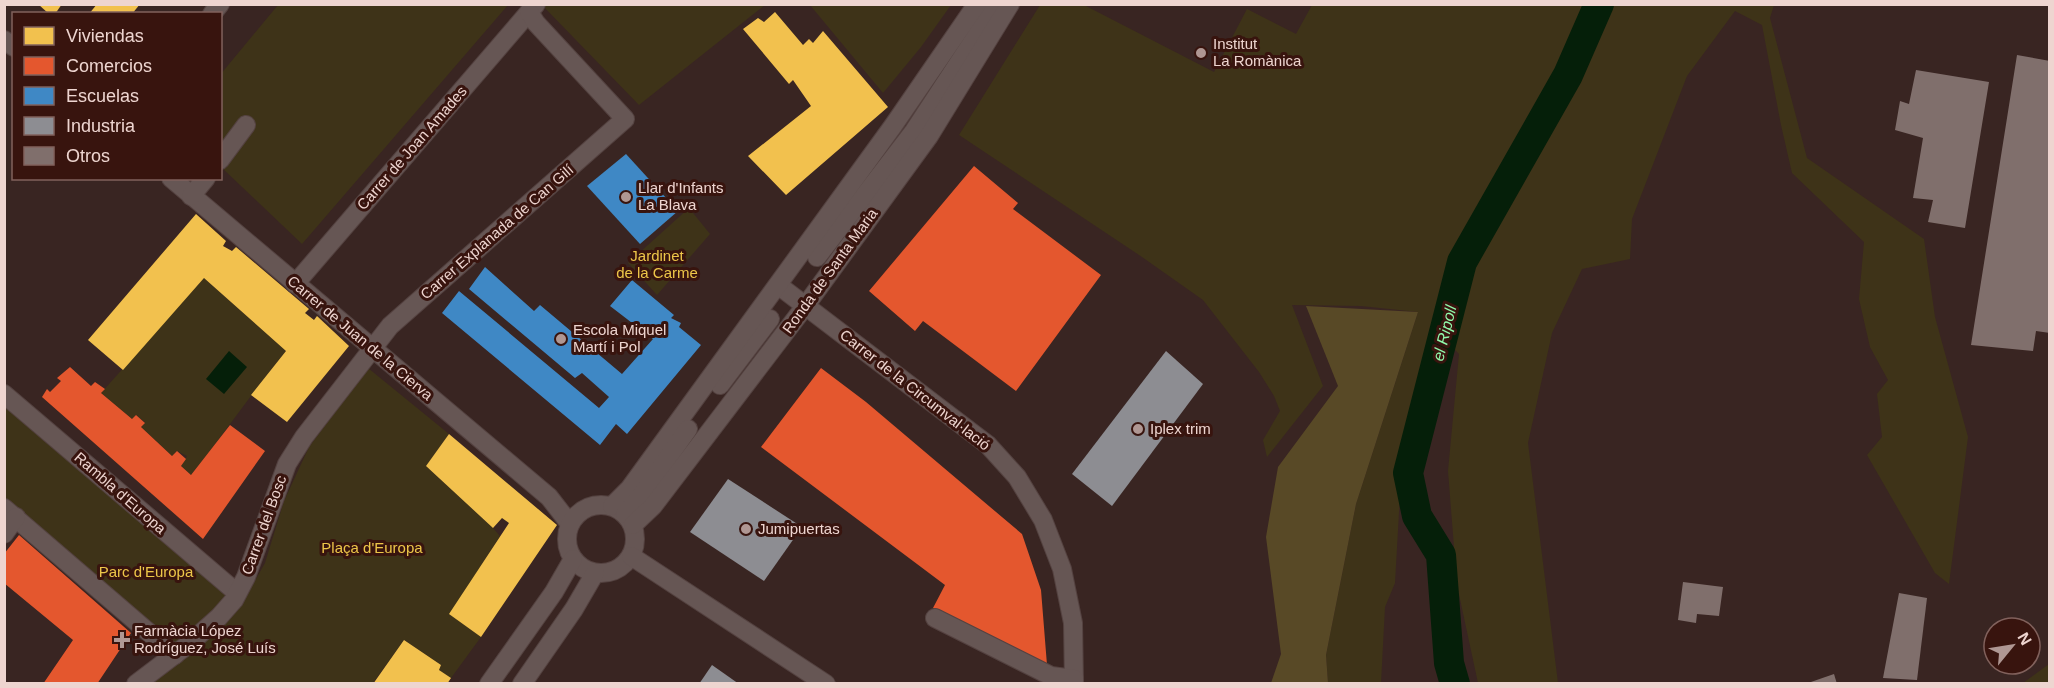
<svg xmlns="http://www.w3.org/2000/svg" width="2054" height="688" font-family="Helvetica,sans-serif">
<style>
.green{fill:#3e3318}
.forest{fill:#584926}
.water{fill:#051f09}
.homes{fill:#f2c14e}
.shops{fill:#e4572e}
.schools{fill:#3f88c5}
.industry{fill:#8d8d92}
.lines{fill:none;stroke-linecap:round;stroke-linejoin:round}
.river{stroke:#051f09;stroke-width:30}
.building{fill:#806f6c}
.minor-casing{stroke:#544240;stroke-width:20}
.minor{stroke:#665654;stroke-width:18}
.poi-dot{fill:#af9793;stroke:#38140e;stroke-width:2}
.labels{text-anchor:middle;stroke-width:6;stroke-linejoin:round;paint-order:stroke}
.poi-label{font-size:15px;fill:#eed5d0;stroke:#38140e;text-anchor:start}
.street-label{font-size:15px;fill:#eed5d0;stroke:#38140e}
.park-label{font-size:15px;fill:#edc649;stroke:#38140e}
.water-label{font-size:16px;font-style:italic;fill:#91faac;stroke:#38140e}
</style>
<rect width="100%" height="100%" fill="#392522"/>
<g class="green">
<path d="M278 5H508L302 244 221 167 220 75Z"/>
<path d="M542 5H765L639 105Z"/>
<path d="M810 5H951L921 47 883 93Z"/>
<path d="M1040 5H1084L1214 72 1247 9 1296 34 1312 5H1774L1770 18 1807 158 1924 239 1935 317 1968 437 1949 584 1935 573 1867 455 1882 437 1877 394 1888 380 1870 347 1859 299 1864 242 1792 173 1781 125 1762 25 1735 11 1687 76 1632 219 1630 259 1582 269 1552 333 1528 443 1558 683H1478L1457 585 1448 471 1459 354 1438 332 1401 477 1395 583 1385 607 1381 683H1328L1326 655 1356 504 1418 312 1361 306 1292 305 1323 386 1267 457 1263 440 1280 411 1274 396 1259 372 1203 300 1142 257 959 135Z"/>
<path d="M689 208 710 234 657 295 628 263Z"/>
<path d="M204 278 286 351C253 391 224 434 191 475L181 466 187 456 177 451 172 456 141 427 145 422 136 415 132 419 101 393Z"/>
<path d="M368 368 449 434 426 466 493 528 500 536 450 614 481 637 451 678 439 670 441 665 404 640 373 683 148 684 243 602 265 563 284 501 309 447Z"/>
<path d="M4 394 236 592 181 649 5 508Z"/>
<path d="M2049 664V683H2023Z"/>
</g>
<path class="forest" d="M1306 306 1418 312 1356 504 1326 655 1328 683H1271L1281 654 1266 537 1278 467 1338 386Z"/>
<path class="water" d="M229 351 247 367 224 394 206 379Z"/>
<g class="homes">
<path d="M38 4H62L55 14H49Z"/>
<path d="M97 4H140L132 14H89Z"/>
<path d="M775 12 803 45 809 39 813 43 823 31 888 107 786 195 748 156 811 106 793 80 789 84 743 29 758 18 764 22Z"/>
<path d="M196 214 226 241 223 246 232 251 236 247 309 309 305 313 314 320 317 316 349 346 287 422 251 395 286 351 204 278 123 370 88 340Z"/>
<path d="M449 434 557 525 481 637 449 614 509 523 502 518 493 528 426 466Z"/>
<path d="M404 640 441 665 439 670 451 678 447 684H373Z"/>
</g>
<g class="shops">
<path d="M974 166 1018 203 1013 209 1101 275 1016 391 923 321 915 331 869 291Z"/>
<path d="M70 367 91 386 95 382 105 389 101 393 132 419 136 415 145 423 141 427 172 456 177 451 186 459 181 466 191 475 230 425 265 451 203 539 42 397 47 389 50 392 61 381 57 378Z"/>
<path d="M821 368 866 402 1022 534 1041 590 1047 665 933 608 945 585 761 447Z"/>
<path d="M19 535 131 633 97 684H43L73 640 4 583V554Z"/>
</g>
<g class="schools">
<path d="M626 154 678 211 640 244 587 186Z"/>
<path d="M485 267 534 311 540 305 622 374 653 339 610 306 632 280 674 315 671 318 681 323 679 327 701 345 627 434 616 424 600 445 442 313 459 291 599 408 609 397 582 373 575 378 469 289Z"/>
</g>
<g class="industry">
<path d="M1166 351 1203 384 1112 506 1072 474Z"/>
<path d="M728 479 802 527 764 581 690 532Z"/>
<path d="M712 665 739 684H699Z"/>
</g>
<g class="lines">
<path class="river" d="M1455 684 1449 663 1441 555 1417 516 1408 473 1462 262 1568 75 1599 4"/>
</g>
<g class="building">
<path d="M2017 55 2050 61V333L2036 331 2033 351 1971 345Z"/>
<path d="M1916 70 1989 82 1965 228 1928 222 1933 200 1913 198 1923 138 1895 130 1900 101 1909 104Z"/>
<path d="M1683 582 1723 587 1719 616 1697 614 1696 623 1678 620Z"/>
<path d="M1899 593 1927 598 1917 680 1883 678Z"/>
<path d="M1834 674 1837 684H1808V683Z"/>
</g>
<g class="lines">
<defs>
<g id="minor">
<path d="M212 14 220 4"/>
<path d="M4 40 14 47"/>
<path d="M220 160 246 125"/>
<path d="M171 178 549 497 570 524"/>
<path d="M191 196 206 178"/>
<path d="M817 257 914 131 986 21 995 4"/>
<path d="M295 284 536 4"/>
<path d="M778 285 988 445 1017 477 1043 520 1062 569 1073 623 1074 684"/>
<path d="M720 385 770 319"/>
<path d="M4 394 236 592"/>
<circle cx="601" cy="539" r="34"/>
<path d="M612 506 630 488 893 126 977 4"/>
<path d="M4 508 175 655"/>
<path d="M625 514 641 496 688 429"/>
<path d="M633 525 653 506 806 305 929 136 1010 4"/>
<path d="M4 534 16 517"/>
<path d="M631 556 826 684"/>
<path d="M935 618 1051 676 1074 679"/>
<path d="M136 684 190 643 219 617 234 600 246 577 287 464 304 437 390 326 625 119 536 23 529 12"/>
<path d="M489 684 554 592 573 559"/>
<path d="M522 684 574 609 595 573"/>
</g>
</defs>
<use href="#minor" class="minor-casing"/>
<use href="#minor" class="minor"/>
</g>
<g class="poi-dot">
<circle cx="1201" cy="53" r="6"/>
<circle cx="626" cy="197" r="6"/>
<circle cx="561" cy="339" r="6"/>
<circle cx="1138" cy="429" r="6"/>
<circle cx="746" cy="529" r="6"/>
<path d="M119 631h6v6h6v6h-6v6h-6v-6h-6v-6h6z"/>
</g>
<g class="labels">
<g class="poi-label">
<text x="1213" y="49">Institut<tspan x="1213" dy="17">La Romànica</tspan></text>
<text x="638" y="193">Llar d'Infants<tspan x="638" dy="17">La Blava</tspan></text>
<text x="573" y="335">Escola Miquel<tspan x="573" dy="17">Martí i Pol</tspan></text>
<text x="1150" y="434">Iplex trim</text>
<text x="758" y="534">Jumipuertas</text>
<text x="134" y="636">Farmàcia López<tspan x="134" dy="17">Rodríguez, José Luís</tspan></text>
</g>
<g class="street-label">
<text transform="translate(412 148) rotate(-49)" y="5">Carrer de Joan Amades</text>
<text transform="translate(497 232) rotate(-41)" y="5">Carrer Explanada de Can Gilí</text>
<text transform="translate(830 271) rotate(-54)" y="5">Ronda de Santa Maria</text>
<text transform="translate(360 338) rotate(40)" y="5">Carrer de Juan de la Cierva</text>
<text transform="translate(915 390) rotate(38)" y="5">Carrer de la Circumval·lació</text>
<text transform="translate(120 493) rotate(41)" y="5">Rambla d'Europa</text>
<text transform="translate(264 525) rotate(-70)" y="5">Carrer del Bosc</text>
</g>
<g class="park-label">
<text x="657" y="261">Jardinet<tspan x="657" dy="17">de la Carme</tspan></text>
<text x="372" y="553">Plaça d'Europa</text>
<text x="146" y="577">Parc d'Europa</text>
</g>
<g class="water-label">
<text transform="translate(1444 333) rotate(-76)" y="6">el Ripoll</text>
</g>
</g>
<rect width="2054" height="688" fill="none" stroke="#eed5d0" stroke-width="12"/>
<rect x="12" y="12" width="210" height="168" fill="#38140e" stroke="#81615c" stroke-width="1.5"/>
<rect x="24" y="27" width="30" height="18" fill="#f2c14e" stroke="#81615c" stroke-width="1.5"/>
<text x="66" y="42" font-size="18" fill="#eed5d0">Viviendas</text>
<rect x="24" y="57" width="30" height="18" fill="#e4572e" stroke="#81615c" stroke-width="1.5"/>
<text x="66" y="72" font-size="18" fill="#eed5d0">Comercios</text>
<rect x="24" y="87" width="30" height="18" fill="#3f88c5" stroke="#81615c" stroke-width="1.5"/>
<text x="66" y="102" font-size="18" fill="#eed5d0">Escuelas</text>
<rect x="24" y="117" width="30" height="18" fill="#8d8d92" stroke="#81615c" stroke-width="1.5"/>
<text x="66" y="132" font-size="18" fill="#eed5d0">Industria</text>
<rect x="24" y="147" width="30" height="18" fill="#806f6c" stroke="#81615c" stroke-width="1.5"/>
<text x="66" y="162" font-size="18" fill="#eed5d0">Otros</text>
<g transform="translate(2012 646) rotate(60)"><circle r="28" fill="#38140e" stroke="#81615c" stroke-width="1.5"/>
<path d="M0-4.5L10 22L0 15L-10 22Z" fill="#af9793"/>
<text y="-9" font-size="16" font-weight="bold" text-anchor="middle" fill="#eed5d0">N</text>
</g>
</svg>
